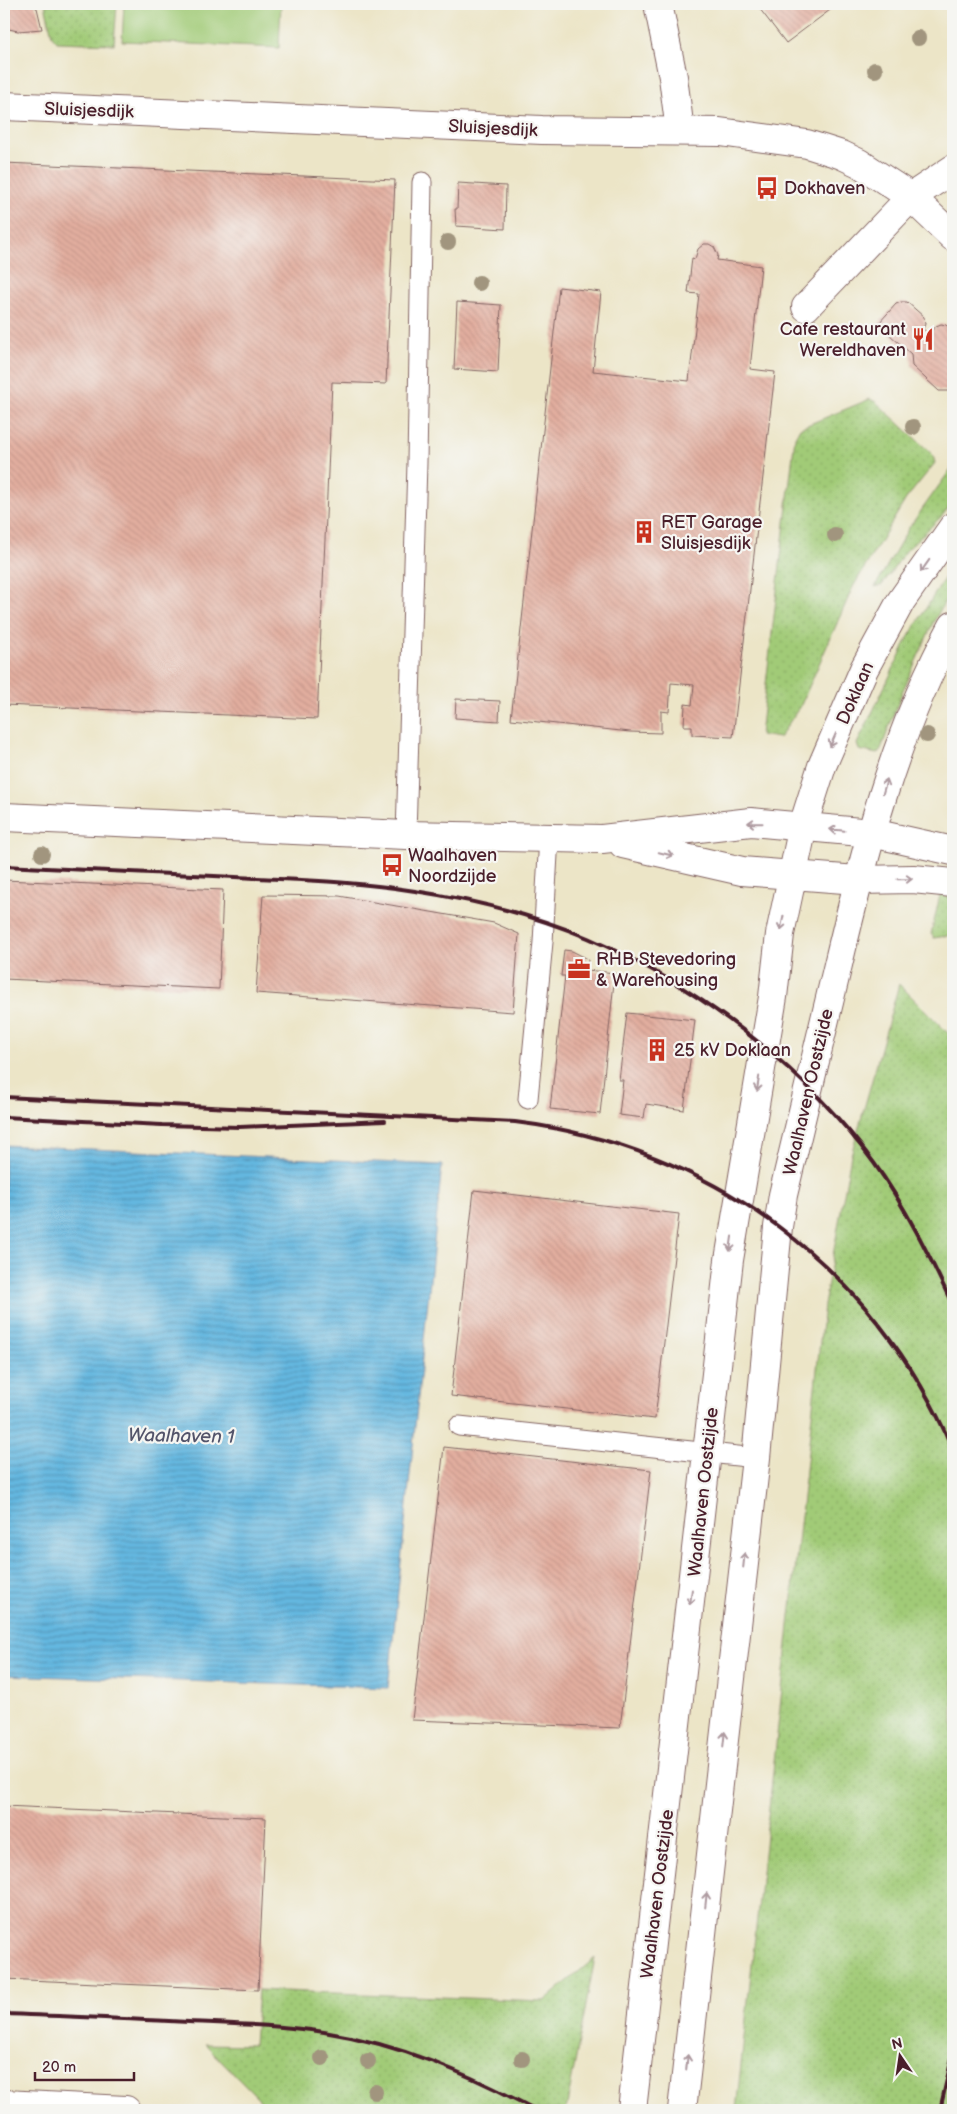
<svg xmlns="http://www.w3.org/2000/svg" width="957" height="2114" font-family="'Balsamiq Sans',sans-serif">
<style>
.grass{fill:url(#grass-dots);stroke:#767551}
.garden{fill:#a1cb77;stroke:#767551}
.water{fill:url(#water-rules);stroke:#576b86}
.building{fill:url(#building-back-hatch)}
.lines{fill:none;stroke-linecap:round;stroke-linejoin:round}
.service-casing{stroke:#836462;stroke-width:21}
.minor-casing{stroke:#836462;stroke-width:30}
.secondary-casing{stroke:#836462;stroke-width:30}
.service{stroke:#fff;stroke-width:19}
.minor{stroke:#fff;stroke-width:28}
.secondary{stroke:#fff;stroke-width:28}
.rail{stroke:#4a1f2b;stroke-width:4}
.tree{fill:#a1957e}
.oneway{stroke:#ae9aa0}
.labels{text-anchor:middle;stroke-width:4.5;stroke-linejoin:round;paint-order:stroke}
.street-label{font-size:18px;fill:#4a1f2b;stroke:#f6f6f2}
.poi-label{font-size:18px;fill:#4a1f2b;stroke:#f6f6f2;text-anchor:start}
.water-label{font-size:19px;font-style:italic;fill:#53546a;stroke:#f6f6f2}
</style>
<defs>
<pattern id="grass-dots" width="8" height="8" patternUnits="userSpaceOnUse" patternTransform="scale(1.25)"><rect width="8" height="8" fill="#a1cb77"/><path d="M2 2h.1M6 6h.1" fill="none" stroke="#8cae67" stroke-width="1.8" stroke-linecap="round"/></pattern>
<pattern id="water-rules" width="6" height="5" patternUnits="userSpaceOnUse" patternTransform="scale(1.25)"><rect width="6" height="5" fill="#64b7e0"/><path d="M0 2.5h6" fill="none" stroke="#5494b6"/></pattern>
<pattern id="building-back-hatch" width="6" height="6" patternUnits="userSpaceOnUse" patternTransform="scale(1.25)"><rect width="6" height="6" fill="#e2ae9f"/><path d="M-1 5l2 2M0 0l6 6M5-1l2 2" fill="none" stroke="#c39589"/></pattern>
</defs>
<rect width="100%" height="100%" fill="#f6f6f2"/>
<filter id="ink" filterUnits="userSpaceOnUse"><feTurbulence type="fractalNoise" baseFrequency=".02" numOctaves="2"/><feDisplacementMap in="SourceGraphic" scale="10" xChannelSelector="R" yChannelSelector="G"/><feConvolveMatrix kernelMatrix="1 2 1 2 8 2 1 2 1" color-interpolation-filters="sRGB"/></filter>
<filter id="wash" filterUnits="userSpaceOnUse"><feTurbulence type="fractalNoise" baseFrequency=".0096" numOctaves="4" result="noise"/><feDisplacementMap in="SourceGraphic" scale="20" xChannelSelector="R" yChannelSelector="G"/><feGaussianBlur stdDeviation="1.12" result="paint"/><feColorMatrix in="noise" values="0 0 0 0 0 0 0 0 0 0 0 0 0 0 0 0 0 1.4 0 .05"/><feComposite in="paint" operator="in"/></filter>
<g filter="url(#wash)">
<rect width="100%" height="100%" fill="#ece5c7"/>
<g class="grass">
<path d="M45 4H117L114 44 57 42 52 36Z"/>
<path d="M870 399 876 402 933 455 935 463 906 499 853 587 801 705 779 738 760 735 795 437 800 428Z"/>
<path d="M953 466V502L942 516 906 551 882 585 875 587 908 529Z"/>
<path d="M953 564V587L933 623 903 690 881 749 877 754 859 750 857 744 909 636Z"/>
<path d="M953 894V935L934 938 931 934 940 895Z"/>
<path d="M899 984 953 1038V2110H736L824 1305 851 1155Z"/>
<path d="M595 1958 566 2110H270L205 2044 254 2045 258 1990 544 2001Z"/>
</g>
<path class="garden" d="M124 4H281L279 48 122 41Z"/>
<path class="water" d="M4 1145 442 1165 388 1688 4 1675Z"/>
<g id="blocks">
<g class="building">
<path d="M4 4H35L36 8H37L42 29 18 31 4 28Z"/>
<path d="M756 4H838L786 43Z"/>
<path d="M4 163 395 180 386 384 332 382 317 719 4 705Z"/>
<path d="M458 183 506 186 505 229 456 226 455 209H457Z"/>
<path d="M704 244H709L714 247 718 255 717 260 761 266 750 369 775 372 733 737 692 735V726H684L685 704 692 705 694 685 671 683 669 712 661 711V733L630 732 511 719 559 287 601 292 593 371 689 381 699 294 688 293 692 258 695 259 698 249Z"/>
<path d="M457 302 501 305 498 372 454 369Z"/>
<path d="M901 302H907L924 317 925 324 923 329 929 334 936 326 941 324 946 325 953 332V339L950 343 953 346V371L951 372 953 374V386L948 391H939L912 366 911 354 878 324 896 304Z"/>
<path d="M456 699 500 701 499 721 455 718Z"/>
<path d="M4 880 223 890 219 989 4 979Z"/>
<path d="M263 895 339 896 494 923 519 934 513 1012 256 993Z"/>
<path d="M564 950 572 951 588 959 587 970 615 973 600 1114 550 1109 565 976H561Z"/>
<path d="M627 1013 695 1020 684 1110 646 1104 644 1118 619 1115 623 1080H619Z"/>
<path d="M474 1190 679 1214 655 1419 451 1396Z"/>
<path d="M444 1447 651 1470 620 1728 412 1720Z"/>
<path d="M4 1806 266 1818 258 1990 4 1979Z"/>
</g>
</g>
</g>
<g filter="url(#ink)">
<use href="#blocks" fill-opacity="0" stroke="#836462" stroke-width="1"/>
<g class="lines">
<defs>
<g id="service">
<path d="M406 835 417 463 422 182"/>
<path d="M528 1099 543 942 549 837"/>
<path d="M459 1426 756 1458"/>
</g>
<g id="minor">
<path d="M658 4 673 77 680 131"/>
<path d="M4 106 542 130 720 132 807 144 842 155 859 163 911 197 953 237"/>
<path d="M806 307 911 197 953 169"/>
<path d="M4 817 406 835 602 839 751 822 872 833 953 851"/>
<path d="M623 844 742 871 857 880 913 879 953 883"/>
<path d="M4 2104 126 2110"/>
</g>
<g id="secondary">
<path d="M632 2110 729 1260 773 997 780 934 803 826 822 766 864 669 901 601 953 527"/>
<path d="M682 2110 756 1458 778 1227 783 1195C801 1121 819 1047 836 973 864 854 894 734 953 626"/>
</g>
</defs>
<use href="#service" class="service-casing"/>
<use href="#minor" class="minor-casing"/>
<use href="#secondary" class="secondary-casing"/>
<use href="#service" class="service"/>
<use href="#minor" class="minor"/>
<use href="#secondary" class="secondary"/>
<g class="rail">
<path d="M4 866C81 870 158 873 235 877 295 880 355 881 415 891 474 900 534 915 588 938 698 986 803 1066 874 1163 906 1207 930 1257 953 1306"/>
<path d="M4 1097 515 1122C711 1146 876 1268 953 1450"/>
<path d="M4 1117 162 1125 240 1127 385 1121"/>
<path d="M4 2014C65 2016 127 2019 189 2022 234 2024 279 2025 324 2032 400 2044 469 2074 536 2110"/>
<path d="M940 2110 953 2053"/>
</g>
</g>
<g class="tree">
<circle cx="918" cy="38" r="8"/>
<circle cx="875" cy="70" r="8"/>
<circle cx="448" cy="242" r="8"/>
<circle cx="479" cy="283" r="8"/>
<circle cx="913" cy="427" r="8"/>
<circle cx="835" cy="535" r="8"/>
<circle cx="927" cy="735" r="8"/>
<circle cx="42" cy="854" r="8"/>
<circle cx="322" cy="2058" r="8"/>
<circle cx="522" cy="2059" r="8"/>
<circle cx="368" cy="2061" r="8"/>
<circle cx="375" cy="2092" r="8"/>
</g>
<defs><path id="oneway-shaft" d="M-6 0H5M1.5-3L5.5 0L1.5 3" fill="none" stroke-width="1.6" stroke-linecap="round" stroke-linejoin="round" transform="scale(1.25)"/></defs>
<g class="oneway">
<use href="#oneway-shaft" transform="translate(925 566) rotate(125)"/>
<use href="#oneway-shaft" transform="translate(833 740) rotate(114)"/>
<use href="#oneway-shaft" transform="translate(885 786) rotate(-74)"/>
<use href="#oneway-shaft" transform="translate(755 823) rotate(-179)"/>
<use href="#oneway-shaft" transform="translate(837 830) rotate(-174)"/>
<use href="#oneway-shaft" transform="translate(666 854) rotate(13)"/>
<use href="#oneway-shaft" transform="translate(905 879) rotate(-1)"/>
<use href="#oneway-shaft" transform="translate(782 923) rotate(102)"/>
<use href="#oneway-shaft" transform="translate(758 1084) rotate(99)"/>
<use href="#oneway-shaft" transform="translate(731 1244) rotate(98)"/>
<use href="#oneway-shaft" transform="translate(744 1560) rotate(-84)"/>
<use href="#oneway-shaft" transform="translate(691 1597) rotate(97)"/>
<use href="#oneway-shaft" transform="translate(724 1739) rotate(-84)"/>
<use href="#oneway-shaft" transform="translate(706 1900) rotate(-84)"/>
<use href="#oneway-shaft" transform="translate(687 2062) rotate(-84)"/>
</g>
</g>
<defs>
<symbol id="bus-bare" viewBox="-9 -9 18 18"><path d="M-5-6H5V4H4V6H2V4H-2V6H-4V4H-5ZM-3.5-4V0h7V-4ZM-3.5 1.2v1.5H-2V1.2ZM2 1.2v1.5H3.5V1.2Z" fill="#c8321e" stroke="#f6f6f2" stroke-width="2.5" paint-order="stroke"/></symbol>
<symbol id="restaurant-bare" viewBox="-9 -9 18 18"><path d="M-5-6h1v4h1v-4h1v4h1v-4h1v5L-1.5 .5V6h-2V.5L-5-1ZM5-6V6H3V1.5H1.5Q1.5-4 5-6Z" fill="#c8321e" stroke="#f6f6f2" stroke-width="2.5" paint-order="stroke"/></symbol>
<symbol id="building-bare" viewBox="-9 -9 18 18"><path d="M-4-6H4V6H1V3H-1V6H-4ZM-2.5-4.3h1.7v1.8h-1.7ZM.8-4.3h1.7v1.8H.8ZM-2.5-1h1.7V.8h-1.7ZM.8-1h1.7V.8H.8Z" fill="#c8321e" stroke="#f6f6f2" stroke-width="2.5" paint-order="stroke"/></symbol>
<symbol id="office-bare" viewBox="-9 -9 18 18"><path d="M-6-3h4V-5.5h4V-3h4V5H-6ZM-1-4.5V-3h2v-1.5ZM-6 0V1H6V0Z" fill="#c8321e" stroke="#f6f6f2" stroke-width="2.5" paint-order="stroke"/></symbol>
</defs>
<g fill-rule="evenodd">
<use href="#bus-bare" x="751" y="172" width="32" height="32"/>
<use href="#restaurant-bare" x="907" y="323" width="32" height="32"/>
<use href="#building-bare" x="628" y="516" width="32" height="32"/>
<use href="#bus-bare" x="376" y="849" width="32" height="32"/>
<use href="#office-bare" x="563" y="953" width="32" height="32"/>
<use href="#building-bare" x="641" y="1034" width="32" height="32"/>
</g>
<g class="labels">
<g class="street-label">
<text transform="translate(89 110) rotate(2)" y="6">Sluisjesdijk</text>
<text transform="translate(493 128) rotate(3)" y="6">Sluisjesdijk</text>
<text transform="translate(855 693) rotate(-66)" y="6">Doklaan</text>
<text transform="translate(808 1092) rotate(-77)" y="6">Waalhaven Oostzijde</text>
<text transform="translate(703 1492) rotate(-84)" y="6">Waalhaven Oostzijde</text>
<text transform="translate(657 1894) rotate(-83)" y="6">Waalhaven Oostzijde</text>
</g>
<g class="poi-label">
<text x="784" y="194">Dokhaven</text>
<text x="906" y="335" text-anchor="end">Cafe restaurant<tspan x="906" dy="21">Wereldhaven</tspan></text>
<text x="661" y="528">RET Garage<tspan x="661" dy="21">Sluisjesdijk</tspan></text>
<text x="408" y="861">Waalhaven<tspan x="408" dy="21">Noordzijde</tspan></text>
<text x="596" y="965">RHB Stevedoring<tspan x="596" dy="21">&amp; Warehousing</tspan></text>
<text x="674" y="1056">25 kV Doklaan</text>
</g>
<g class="water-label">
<text transform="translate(181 1435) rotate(1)" y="7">Waalhaven 1</text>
</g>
</g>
<rect width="957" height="2114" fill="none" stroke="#f6f6f2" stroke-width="20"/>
<g transform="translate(900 2056) rotate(347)" stroke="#f6f6f2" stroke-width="4" paint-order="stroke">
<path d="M0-4L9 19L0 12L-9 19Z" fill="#4a1f2b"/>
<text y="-8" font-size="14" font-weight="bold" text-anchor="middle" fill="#4a1f2b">N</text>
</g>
<path d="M35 2072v8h99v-8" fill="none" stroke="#4a1f2b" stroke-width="2.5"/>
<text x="42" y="2072" font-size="15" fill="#4a1f2b" stroke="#f6f6f2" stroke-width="4" paint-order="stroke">20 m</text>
</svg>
